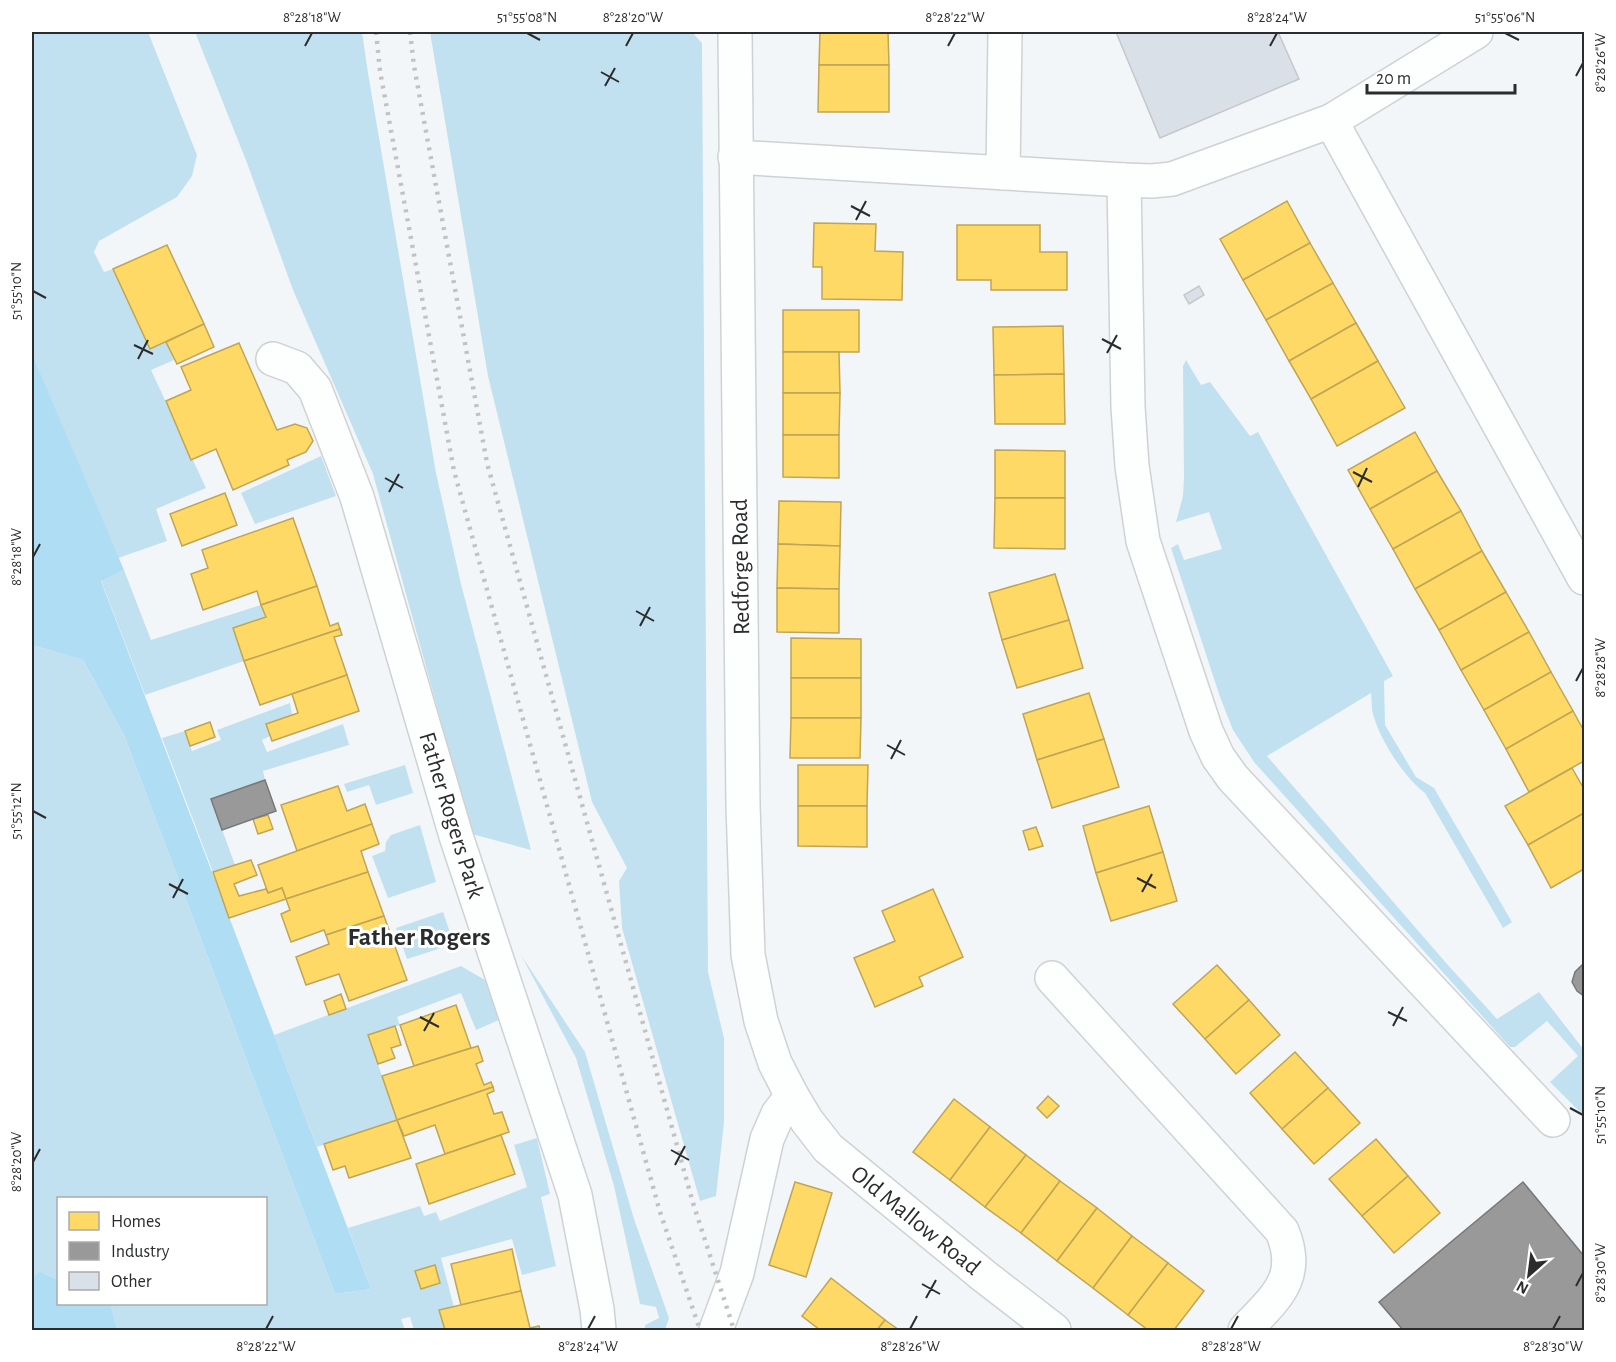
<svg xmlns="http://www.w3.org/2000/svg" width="1616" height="1362" font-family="'Alegreya Sans',sans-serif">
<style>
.green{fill:#c2e1f0}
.forest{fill:#afdef4}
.homes{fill:#ffd966;stroke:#bfa555;stroke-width:1.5}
.industry{fill:#999;stroke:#787879;stroke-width:1.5}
.building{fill:#dae0e8;stroke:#c5c7c9;stroke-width:1.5}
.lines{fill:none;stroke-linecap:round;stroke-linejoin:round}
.minor-casing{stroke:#cfd2d3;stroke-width:36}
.minor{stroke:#fdfefe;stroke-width:33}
.rail{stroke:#c2c2c2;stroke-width:4.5;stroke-dasharray:3 6;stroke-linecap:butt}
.ticks{fill:none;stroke:#2a2c2e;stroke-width:2}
.labels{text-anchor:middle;stroke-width:6;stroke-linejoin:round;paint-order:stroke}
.street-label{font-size:24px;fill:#2a2c2e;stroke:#fff}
.neighbourhood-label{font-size:26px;font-weight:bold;fill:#2a2c2e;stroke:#fff}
.neatline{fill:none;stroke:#2a2c2e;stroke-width:2}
.ticks-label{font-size:15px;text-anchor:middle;fill:#2a2c2e}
</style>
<rect width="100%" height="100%" fill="#f3f6f8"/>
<g class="green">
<path d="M32 32H148L197 155 192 176 177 197 99 241 94 252 104 272 113 269 150 349 166 342 174 360 151 370 206 488 156 509 167 541 118 558 32 353Z"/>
<path d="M195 32H362L368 73 436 473 461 584 531 850 472 834 373 474 293 290 247 163Z"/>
<path d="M430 32H692L702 43 708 972 724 1038V1122L716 1196 700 1201 622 928 619 881 627 868 592 802 488 376Z"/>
<path d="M1186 360 1201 385 1210 382 1250 436 1258 432 1393 676 1384 681 1385 725 1416 777 1434 788 1512 922 1503 928 1425 793C1405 778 1381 742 1374 717 1371 710 1372 701 1371 693L1267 756 1447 964 1497 1019 1539 992 1584 1050V1116L1550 1082 1578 1056 1547 1021 1515 1047H1510L1254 762 1233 730 1220 697 1171 548 1178 544 1184 560 1222 549 1209 512 1176 522 1183 496 1184 477 1183 366Z"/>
<path d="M321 456 336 496 255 524 241 493Z"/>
<path d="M124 570 151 640 261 605 266 617 233 628 244 661 145 695 101 580Z"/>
<path d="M32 645 83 660 124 735 335 1294 371 1289 348 1228 420 1206 424 1216 436 1212 440 1221 527 1187 514 1145 537 1138 550 1194 541 1197 556 1266 522 1275 512 1239 441 1258 454 1307 440 1310 445 1330H414L410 1317 401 1319 405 1330H117L111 1305 107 1304H266V1198H58V1280L39 1271 32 1279Z"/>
<path d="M290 703 292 715 266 724 270 736 262 740 267 752 343 724 349 745 263 771 265 780 211 799 235 865 213 872 162 738 185 731 192 751 221 740 217 730Z"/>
<path d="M405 765 413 793 376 805 369 785 347 792 344 784Z"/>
<path d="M420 825 436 882 388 898 372 856 385 851 386 842 391 835Z"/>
<path d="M443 912 454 944 407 959 396 928Z"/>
<path d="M521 955 585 1052 634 1219 669 1318 665 1330H645V1325L659 1318 656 1307 640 1304 614 1186 576 1058Z"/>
<path d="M461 966 485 980 499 1020 476 1030 461 993 397 1017 400 1025 368 1035 397 1120 317 1147 274 1035Z"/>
</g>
<g class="forest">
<path d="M32 353 124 570 101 581 371 1289 335 1294 124 735 83 660 32 645Z"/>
<path d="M39 1271 58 1280V1304H107L111 1305 117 1330H32V1279Z"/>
</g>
<g class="homes">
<path d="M820 32H888L889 65H819Z"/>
<path d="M819 65H889V112H818Z"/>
<path d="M1287 201 1310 243 1243 280 1220 239Z"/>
<path d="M814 223 876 224 875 251 903 252 902 300 822 299V267H813Z"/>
<path d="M957 225H1040V252H1067V290H991V280H957Z"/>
<path d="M1310 243 1333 283 1266 320 1243 280Z"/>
<path d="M167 245 204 324 150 349 113 269Z"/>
<path d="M1333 283 1356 323 1289 361 1266 320Z"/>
<rect x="783" y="310" width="76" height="42"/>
<path d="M1356 323 1378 361 1311 399 1289 361Z"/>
<path d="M204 324 214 347 177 364 166 342Z"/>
<path d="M1063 326 1064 374 994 375 993 327Z"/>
<path d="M239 343 277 430 295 424 307 428 313 441 306 452 287 460 289 465 233 490 216 449 191 460 166 401 191 390 181 367Z"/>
<path d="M783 352H839L840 393H783Z"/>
<path d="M1378 361 1405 408 1337 446 1311 399Z"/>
<path d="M1064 374 1065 424H995L994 375Z"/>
<path d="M783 393H840L839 435H783Z"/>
<path d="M1415 432 1437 471 1370 509 1348 470Z"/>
<path d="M783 435H839V478L783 477Z"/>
<path d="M995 450 1065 451V498H995Z"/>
<path d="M1437 471 1461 511 1393 549 1370 509Z"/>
<path d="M225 493 237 525 182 546 170 514Z"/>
<path d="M995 498H1065V549L994 548Z"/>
<path d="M779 501 841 502 840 546 778 544Z"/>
<path d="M1461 511 1482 551 1415 589 1393 549Z"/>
<path d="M293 518 317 586 261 605 257 591 203 610 191 574 208 568 202 550Z"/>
<path d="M778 544 840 546 839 589 777 588Z"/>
<path d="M1482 551 1506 592 1439 630 1415 589Z"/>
<path d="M1055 574 1069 620 1002 640 989 593Z"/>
<path d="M317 586 330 626 338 623 340 629 244 661 233 628 266 617 261 605Z"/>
<path d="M777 588 839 589V633L777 632Z"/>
<path d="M1506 592 1529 632 1461 670 1439 630Z"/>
<path d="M1069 620 1083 668 1017 688 1002 640Z"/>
<path d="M340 629 342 635 334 637 347 675 260 705 244 661Z"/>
<path d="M1529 632 1551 672 1484 710 1461 670Z"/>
<path d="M791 638 861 639V678H791Z"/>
<path d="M1551 672 1573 711 1506 749 1484 710Z"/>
<path d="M347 675 359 711 272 741 266 724 298 713 292 694Z"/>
<rect x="791" y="678" width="70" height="40"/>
<path d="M1089 693 1104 739 1037 760 1023 714Z"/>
<path d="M1573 711 1584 731V761L1529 792 1506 749Z"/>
<path d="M791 718H861L860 758H790Z"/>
<path d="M210 722 215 737 190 746 185 731Z"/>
<path d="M1104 739 1119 787 1052 808 1037 760Z"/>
<path d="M798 765H868L867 806H798Z"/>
<path d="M1572 768 1584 789V813L1528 845 1505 806Z"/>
<path d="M338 786 347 811 365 804 372 824 297 851 281 805Z"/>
<path d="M798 806H867V847L798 846Z"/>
<path d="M1149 806 1163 852 1096 873 1083 826Z"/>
<path d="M1584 813V869L1551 888 1528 845Z"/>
<path d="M268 815 273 829 258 834 253 819Z"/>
<path d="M372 824 379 844 361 851 368 872 286 899 282 888 268 893 258 865Z"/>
<path d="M1036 827 1043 846 1029 850 1023 831Z"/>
<path d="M1163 852 1177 901 1111 921 1096 873Z"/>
<path d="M251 860 257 875 234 884 239 896 266 889 268 893 282 888 286 899 229 918 213 872Z"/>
<path d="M368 872 384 916 326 935 324 930 291 942 281 914 290 910 286 899Z"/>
<path d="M933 889 963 957 919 977 923 986 875 1007 854 958 895 941 882 911Z"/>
<path d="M384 916 407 980 349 1001 339 974 306 985 296 957 329 944 326 935Z"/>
<path d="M1217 965 1249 1000 1205 1039 1173 1004Z"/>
<path d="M341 994 346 1009 329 1015 324 1001Z"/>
<path d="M1249 1000 1280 1035 1236 1074 1205 1039Z"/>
<path d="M456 1005 471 1048 414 1066 400 1025Z"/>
<path d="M395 1026 401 1045 391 1048 395 1058 378 1064 368 1035Z"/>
<path d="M478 1046 483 1061 476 1064 484 1085 491 1082 493 1087 397 1120 382 1076Z"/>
<path d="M1295 1052 1328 1088 1282 1129 1250 1093Z"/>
<path d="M493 1087 494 1091 487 1094 494 1114 502 1112 509 1132 445 1154 435 1125 404 1136 397 1120Z"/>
<path d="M1328 1088 1360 1123 1314 1164 1282 1129Z"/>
<path d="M1048 1096 1059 1106 1047 1118 1037 1108Z"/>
<path d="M954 1099 990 1127 950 1180 913 1152Z"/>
<path d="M397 1120 411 1158 349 1178 345 1166 333 1170 324 1144Z"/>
<path d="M990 1127 1026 1155 985 1207 950 1180Z"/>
<path d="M501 1135 515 1174 429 1204 416 1164Z"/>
<path d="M1376 1139 1408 1176 1362 1216 1329 1179Z"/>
<path d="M1026 1155 1060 1181 1021 1233 985 1207Z"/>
<path d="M1408 1176 1440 1213 1394 1253 1362 1216Z"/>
<path d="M1060 1181 1097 1208 1057 1261 1021 1233Z"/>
<path d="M795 1182 832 1193 806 1277 769 1265Z"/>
<path d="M1097 1208 1132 1236 1093 1288 1057 1261Z"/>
<path d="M1132 1236 1168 1263 1128 1315 1093 1288Z"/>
<path d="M512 1249 521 1291 461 1305 451 1264Z"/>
<path d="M1168 1263 1204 1291 1174 1330H1148L1128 1315Z"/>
<path d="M435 1265 440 1283 421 1289 415 1271Z"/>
<path d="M831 1278 885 1320 877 1330H820L802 1316Z"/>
<path d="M521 1291 530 1328 539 1326 540 1330H445L439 1310Z"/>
<path d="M885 1320 899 1330H877Z"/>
</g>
<g class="industry">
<path d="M265 780 276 811 222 830 211 799Z"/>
<path d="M1582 965H1584V996L1577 991 1572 982 1575 972Z"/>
<path d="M1523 1182 1584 1256V1330H1403L1379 1302Z"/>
</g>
<g class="building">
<path d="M1116 32H1278L1299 79 1160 138Z"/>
<path d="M1199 286 1204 295 1189 304 1184 295Z"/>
</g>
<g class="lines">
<defs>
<g id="minor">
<path d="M735 32 743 805 748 955 761 1021 775 1063 792 1096 807 1121 828 1148 984 1276 1054 1330"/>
<path d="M1331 121 1584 578"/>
<path d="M735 157 1124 180 1152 181 1172 179 1331 121 1476 32"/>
<path d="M1003 173 1005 32"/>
<path d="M1124 180 1128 407 1132 466 1143 541 1206 731 1218 757 1233 778 1553 1120"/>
<path d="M273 359 297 368 315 389 357 497 456 836 575 1195 597 1309 599 1330"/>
<path d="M1052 978 1282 1231C1302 1278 1275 1298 1245 1330"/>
<path d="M716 1330 737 1273 767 1139 778 1114 792 1096"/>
</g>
</defs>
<use href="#minor" class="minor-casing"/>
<use href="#minor" class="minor"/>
<g class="rail">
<path d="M376 32 380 71 454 471 660 1212 700 1330"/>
<path d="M410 32 414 66 487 463 693 1203 734 1330"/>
</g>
</g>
<path class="ticks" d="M527 33 540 40M1505 33 1519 40M305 46 312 33M626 46 633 33M948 46 955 33M1270 46 1277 33M601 72 619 82M1576 76 1583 63M605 86 615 68M851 206 870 216M856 220 866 201M33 291 46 298M1102 339 1121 349M134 345 153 354M1107 353 1117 335M138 359 148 340M1353 472 1372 482M385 478 403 488M1358 487 1367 468M389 492 399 474M33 557 40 544M636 611 654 621M640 626 650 607M1576 681 1583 668M887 745 905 755M891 759 901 740M33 811 46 818M1137 878 1156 888M169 884 188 894M1142 892 1152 874M173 898 183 879M1388 1012 1407 1021M420 1017 439 1027M1393 1026 1403 1007M424 1031 434 1013M1570 1108 1583 1115M671 1150 689 1160M33 1162 40 1149M675 1165 685 1146M922 1284 940 1294M1576 1286 1583 1273M926 1298 936 1280M266 1329 273 1316M588 1329 595 1316M910 1329 917 1316M1231 1329 1238 1316M1553 1329 1560 1316"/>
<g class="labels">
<g class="street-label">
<text transform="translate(740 567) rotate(-91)" y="8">Redforge Road</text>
<text transform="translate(452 815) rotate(73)" y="8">Father Rogers Park</text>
<text transform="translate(916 1220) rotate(39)" y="8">Old Mallow Road</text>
</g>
<g class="neighbourhood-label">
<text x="419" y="945">Father Rogers</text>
</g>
</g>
<rect width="1616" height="1362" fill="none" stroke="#ffffff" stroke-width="66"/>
<rect x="57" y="1197" width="210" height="108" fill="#ffffff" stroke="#aaabab" stroke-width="1.5"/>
<rect x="69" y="1212" width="30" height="18" fill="#ffd966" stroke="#aaabab" stroke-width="1.5"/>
<text x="111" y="1227" font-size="18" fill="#2a2c2e">Homes</text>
<rect x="69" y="1242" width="30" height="18" fill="#999999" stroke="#aaabab" stroke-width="1.5"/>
<text x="111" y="1257" font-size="18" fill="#2a2c2e">Industry</text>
<rect x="69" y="1272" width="30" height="18" fill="#dae0e8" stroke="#aaabab" stroke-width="1.5"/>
<text x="111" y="1287" font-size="18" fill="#2a2c2e">Other</text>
<g transform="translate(1529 1275) rotate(208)" stroke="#ffffff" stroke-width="4.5" paint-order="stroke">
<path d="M0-4.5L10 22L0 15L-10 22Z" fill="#2a2c2e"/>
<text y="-9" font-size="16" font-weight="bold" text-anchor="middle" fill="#2a2c2e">N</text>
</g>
<path d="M1367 84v9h148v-9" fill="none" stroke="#2a2c2e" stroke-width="3"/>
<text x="1376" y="84" font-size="18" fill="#2a2c2e" stroke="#ffffff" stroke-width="4.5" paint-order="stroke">20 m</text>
<rect x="33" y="33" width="1550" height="1296" class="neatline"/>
<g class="ticks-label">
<text x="312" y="22">8°28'18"W</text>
<text x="527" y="22">51°55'08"N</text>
<text x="633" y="22">8°28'20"W</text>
<text x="955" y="22">8°28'22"W</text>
<text x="1277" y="22">8°28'24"W</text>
<text x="1505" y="22">51°55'06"N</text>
<text transform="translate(1600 63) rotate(-90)" y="5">8°28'26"W</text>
<text transform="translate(16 291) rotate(-90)" y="5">51°55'10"N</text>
<text transform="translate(16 557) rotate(-90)" y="5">8°28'18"W</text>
<text transform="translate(1600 668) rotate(-90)" y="5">8°28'28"W</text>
<text transform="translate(16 811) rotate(-90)" y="5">51°55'12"N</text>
<text transform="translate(1600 1115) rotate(-90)" y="5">51°55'10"N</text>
<text transform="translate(16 1162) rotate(-90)" y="5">8°28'20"W</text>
<text transform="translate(1600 1273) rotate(-90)" y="5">8°28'30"W</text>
<text x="266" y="1351">8°28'22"W</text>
<text x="588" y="1351">8°28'24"W</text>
<text x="910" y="1351">8°28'26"W</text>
<text x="1231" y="1351">8°28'28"W</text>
<text x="1553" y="1351">8°28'30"W</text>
</g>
</svg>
